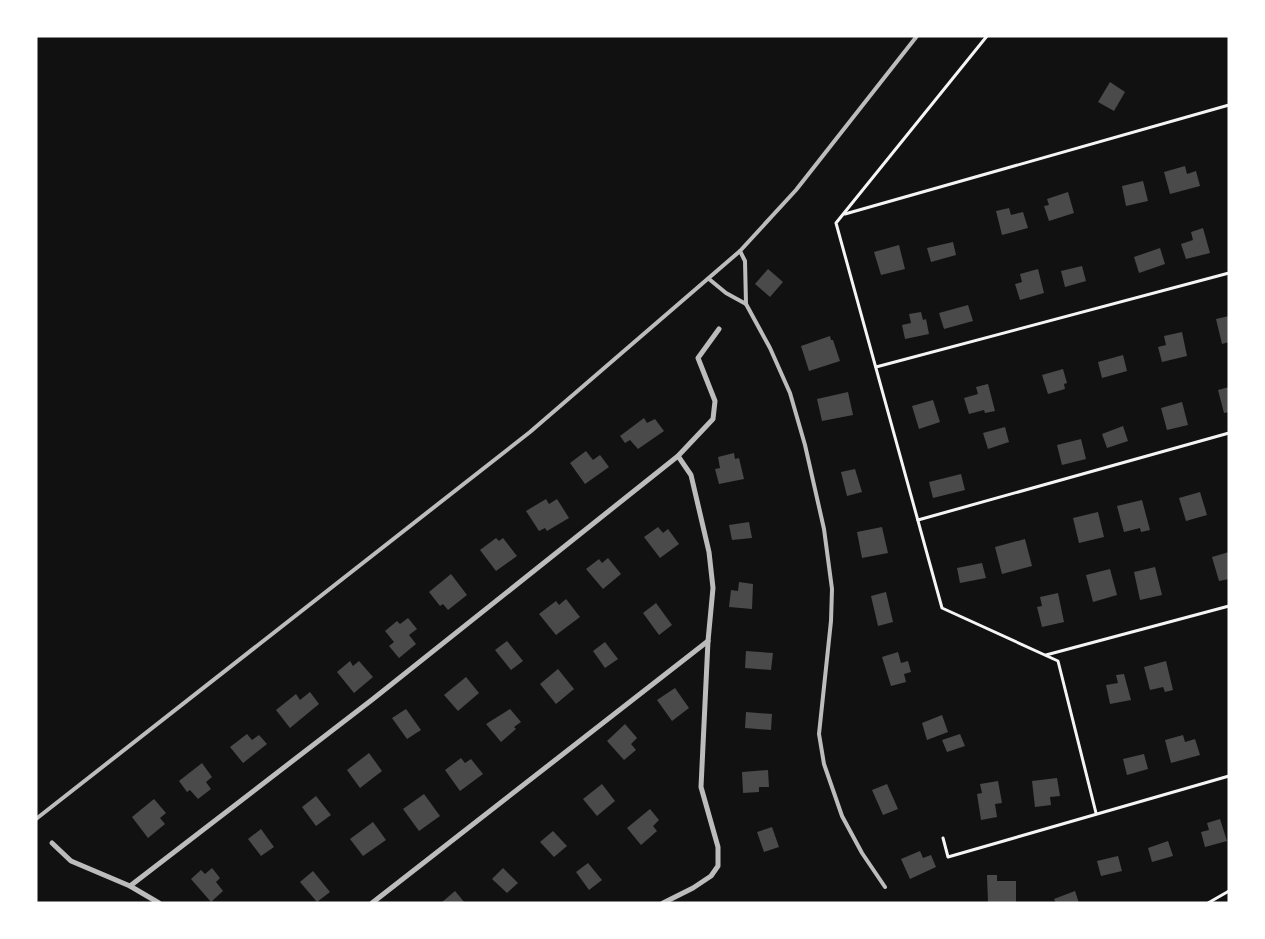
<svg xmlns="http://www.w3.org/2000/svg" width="1265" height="939" font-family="'Golos Text',sans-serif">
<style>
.building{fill:#4a4a4a}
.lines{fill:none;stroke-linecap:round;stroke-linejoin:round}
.path{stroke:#f5f5f5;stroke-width:3}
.service{stroke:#bcbcbc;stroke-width:4}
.minor{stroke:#bcbcbc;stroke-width:5}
</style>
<rect width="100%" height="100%" fill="#111"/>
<g class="building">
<path d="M1110 82 1125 92 1114 111 1098 102Z"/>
<path d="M1185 166 1187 174 1196 171 1200 186 1170 194 1164 172Z"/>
<path d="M1143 181 1148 201 1126 206 1122 186Z"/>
<path d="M1068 192 1074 213 1049 221 1044 206 1049 205 1047 199Z"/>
<path d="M1009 208 1011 215 1023 212 1028 228 1002 235 996 211Z"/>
<path d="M1203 228 1210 253 1186 259 1181 244 1193 240 1191 232Z"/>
<path d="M953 242 956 255 931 262 927 248Z"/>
<path d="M899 245 905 269 881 275 874 252Z"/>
<path d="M1160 248 1165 264 1139 273 1134 257Z"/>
<path d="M1082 266 1086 281 1065 287 1061 271Z"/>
<path d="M768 269 783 282 770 297 755 284Z"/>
<path d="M1038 269 1044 293 1020 300 1015 284 1022 282 1020 274Z"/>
<path d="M968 305 973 321 944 329 939 313Z"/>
<path d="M921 312 923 320 926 319 929 334 905 339 902 325 911 323 909 314Z"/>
<path d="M1229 316V342L1222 344 1216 319Z"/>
<path d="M1182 332 1187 356 1162 362 1158 347 1166 345 1164 336Z"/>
<path d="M830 336 831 340H833L840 361 809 371 801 346Z"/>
<path d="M1123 355 1127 371 1102 378 1098 362Z"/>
<path d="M1063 369 1067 383 1064 384 1065 389 1048 394 1042 375Z"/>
<path d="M988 384 995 411 985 413 984 410 969 414 964 398 978 394 976 387Z"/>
<path d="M1229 387V412L1224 413 1218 390Z"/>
<path d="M848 392 853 415 822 421 817 399Z"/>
<path d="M933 400 940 422 919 429 912 406Z"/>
<path d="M1182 402 1188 425 1167 430 1161 408Z"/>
<path d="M644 418 647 423 655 419 664 431 638 449 630 440 625 443 620 436Z"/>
<path d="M1123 426 1128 441 1107 448 1102 434Z"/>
<path d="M1005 427 1009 442 988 449 983 433Z"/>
<path d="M1081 439 1086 459 1062 465 1057 445Z"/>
<path d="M586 451 593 460 600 455 609 467 585 484 570 463Z"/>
<path d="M734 453 735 459 739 458 744 479 719 484 715 469 720 468 718 457Z"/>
<path d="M855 469 862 492 847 496 841 472Z"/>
<path d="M961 474 965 490 933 498 929 482Z"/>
<path d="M1200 492 1207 515 1186 521 1179 498Z"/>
<path d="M546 499 549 504 557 499 569 518 547 531 545 528 539 531 526 511Z"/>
<path d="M1142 500 1150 530 1141 532 1140 528 1124 532 1117 506Z"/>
<path d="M1098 512 1104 537 1079 543 1073 518Z"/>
<path d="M749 522 752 538 732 540 729 525Z"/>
<path d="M658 527 663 533 668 529 679 544 660 558 644 537Z"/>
<path d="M882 527 888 553 862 558 857 532Z"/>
<path d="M496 538 499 541 503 538 517 556 496 571 480 550Z"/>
<path d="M1025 539 1032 566 1002 574 995 547Z"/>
<path d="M1229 552V579L1219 581 1212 557Z"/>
<path d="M608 558 621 574 603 589 586 569 599 559 602 563Z"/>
<path d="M982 563 986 578 960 583 957 568Z"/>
<path d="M1155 567 1162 595 1140 600 1134 572Z"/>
<path d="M1110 569 1117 595 1093 602 1086 575Z"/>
<path d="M451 574 467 595 448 610 443 604 440 606 429 592Z"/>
<path d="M739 582 753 584 752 609 729 607 731 590 738 591Z"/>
<path d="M886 592 893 622 878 626 871 596Z"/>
<path d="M1058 593 1064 622 1042 627 1037 607 1042 606 1040 597Z"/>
<path d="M566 599 580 617 556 635 539 614 556 601 559 605Z"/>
<path d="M656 603 672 625 659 635 643 613Z"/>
<path d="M408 618 417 629 409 635 416 644 399 658 389 646 394 642 385 631 397 621 400 624Z"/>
<path d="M507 641 523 661 511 670 495 650Z"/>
<path d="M605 642 618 659 605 668 593 651Z"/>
<path d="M746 651 773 653 771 670 745 668Z"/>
<path d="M898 652 901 663 908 661 911 672 904 674 906 682 891 686 882 657Z"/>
<path d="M350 661 353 666 359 661 373 677 354 693 337 672Z"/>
<path d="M1166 661 1173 690 1165 692 1163 687 1150 690 1144 667Z"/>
<path d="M558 669 574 689 556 704 540 684Z"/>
<path d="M1124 674 1131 700 1110 704 1106 685 1118 683 1116 675Z"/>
<path d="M466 677 479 693 458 711 444 695Z"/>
<path d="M675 688 689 708 672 721 657 700Z"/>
<path d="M310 692 319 704 290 728 276 710 296 694 300 700Z"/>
<path d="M406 709 421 730 407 739 392 718Z"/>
<path d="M510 709 521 722 514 727 516 729 501 742 486 724Z"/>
<path d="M746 712 772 714 771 730 745 728Z"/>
<path d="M942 715 948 732 927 740 922 723Z"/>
<path d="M625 724 637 738 631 744 636 750 624 760 607 741Z"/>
<path d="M247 734 252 740 259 735 267 744 243 763 230 747Z"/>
<path d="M960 734 965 746 947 752 942 740Z"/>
<path d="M1183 735 1185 742 1195 739 1200 755 1171 763 1165 740Z"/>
<path d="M369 753 382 771 360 788 347 770Z"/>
<path d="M1144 754 1148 769 1127 775 1123 759Z"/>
<path d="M461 758 465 763 471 759 483 774 460 791 445 770Z"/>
<path d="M202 763 212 777 206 782 211 789 198 799 190 790 187 792 179 781Z"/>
<path d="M768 770 769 787H759V792L743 793 742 772Z"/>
<path d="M1057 778 1060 796 1050 797 1051 805 1035 807 1032 781Z"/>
<path d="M998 781 1002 803 995 804 997 817 981 820 977 794 982 793 980 784Z"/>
<path d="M602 784 615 801 597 816 583 799Z"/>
<path d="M887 784 898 809 883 815 872 790Z"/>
<path d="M424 794 440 816 419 831 403 809Z"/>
<path d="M316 796 331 815 316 826 302 807Z"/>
<path d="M154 799 166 813 160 818 165 824 148 838 132 817Z"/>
<path d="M650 809 659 820 653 826 657 831 641 845 627 828Z"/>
<path d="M1220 819 1227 841 1205 847 1201 832 1209 830 1207 823Z"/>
<path d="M373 822 386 840 363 856 350 839Z"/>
<path d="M772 827 779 847 764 852 757 832Z"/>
<path d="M261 829 274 847 261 856 248 839Z"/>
<path d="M553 831 567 846 554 857 540 842Z"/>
<path d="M1168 841 1173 856 1152 862 1148 848Z"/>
<path d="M920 851 923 858 931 855 936 867 910 879 901 859Z"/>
<path d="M1118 856 1122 871 1101 876 1097 861Z"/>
<path d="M588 863 602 880 589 890 576 872Z"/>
<path d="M212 868 220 878 216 882 223 891 211 902 191 879 201 870 205 874Z"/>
<path d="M503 868 518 883 507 893 492 879Z"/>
<path d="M313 871 330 892 317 902 300 882Z"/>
<path d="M987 875H997V881H1016V903H988Z"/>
<path d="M455 891 465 903H441Z"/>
<path d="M1075 891 1079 903H1056L1054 899Z"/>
</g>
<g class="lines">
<g class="path">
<path d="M987 36 836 223 942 608 1058 661 1096 813"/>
<path d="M845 214 1229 105"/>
<path d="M876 367 1229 273"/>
<path d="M918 520 1229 433"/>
<path d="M1046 655 1229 606"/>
<path d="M943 838 948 857 1229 776"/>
<path d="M1208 903 1229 891"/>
</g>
<g class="service">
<path d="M740 251 745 261 746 304 770 348 790 393 805 445 824 529 832 589 831 621 819 734 824 764 842 816 862 853 885 887"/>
<path d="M709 279 726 293 746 304"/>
<path d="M36 819 530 432 740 251 796 190 917 36"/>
</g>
<g class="minor">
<path d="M52 843 71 861 130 886"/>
<path d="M159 903 130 886 373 699 678 456 713 419 715 401 698 358 719 329"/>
<path d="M372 903 708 641"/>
<path d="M663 903 693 888 711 876 718 866V847L701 787 708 641 713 588 709 552 691 475 678 456"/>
</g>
</g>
<rect width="1265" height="939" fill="none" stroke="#ffffff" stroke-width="75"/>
</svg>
